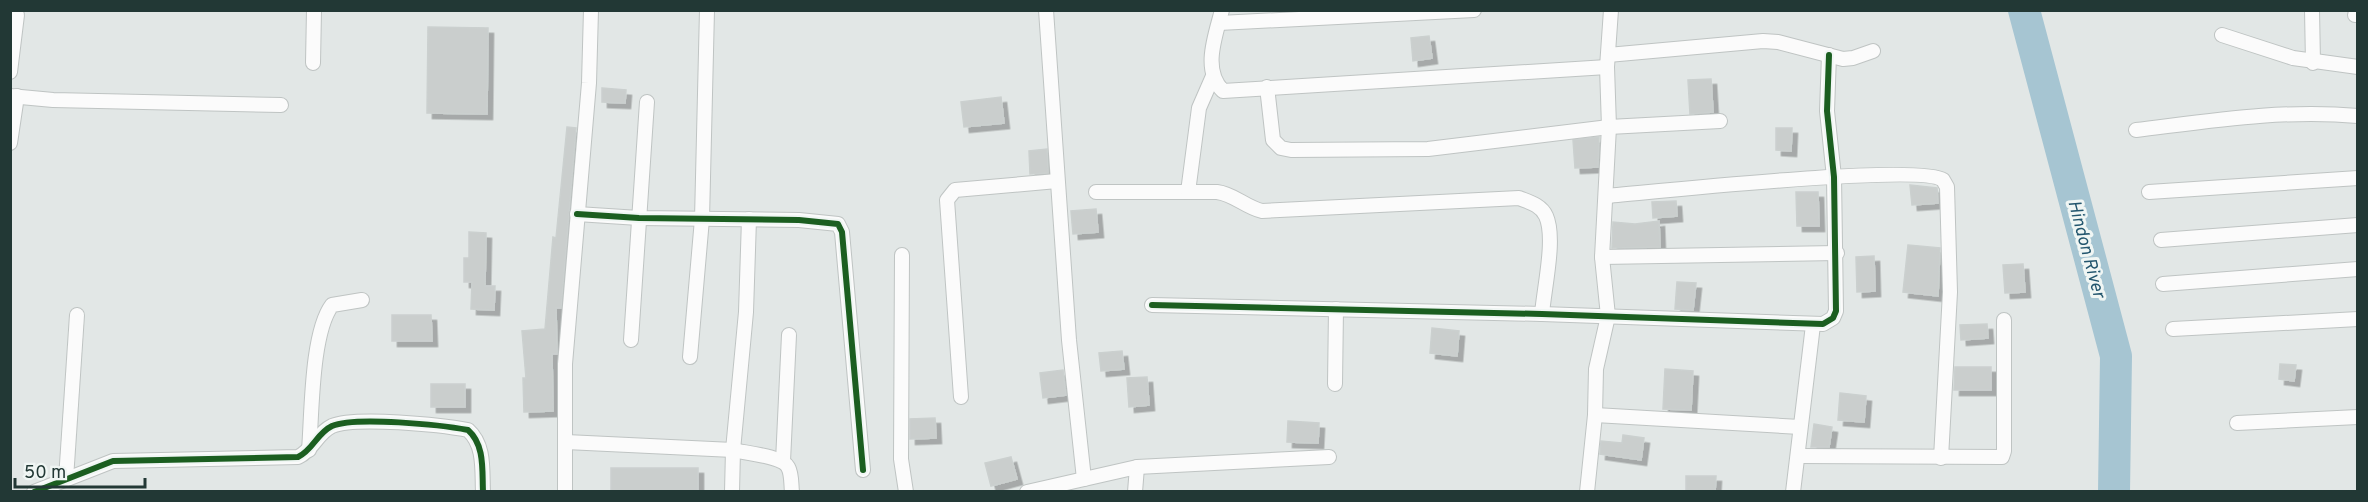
<svg xmlns="http://www.w3.org/2000/svg" width="2368" height="502" font-family="Overpass,sans-serif">
<style>
.lines{fill:none;stroke-linecap:round;stroke-linejoin:round}
.river{stroke:#a6c5d2;stroke-width:32}
.building{fill:#cacecd;stroke:#cbd0cf;stroke-width:1.5;filter:url(#shadow)}
.minor-casing{stroke:#bfc4c3;stroke-width:16}
.minor{stroke:#fbfbfb;stroke-width:14}
.cycleway-casing{stroke:#f0f6f4;stroke-width:10}
.cycleway{stroke:#1b5e20;stroke-width:6}
.labels{text-anchor:middle;stroke-width:6;stroke-linejoin:round;paint-order:stroke}
.water-label{font-size:18px;font-style:italic;fill:#23566e;stroke:#f0f6f4}
</style>
<defs>
<filter id="shadow"><feDropShadow dx="5.5" dy="5.5" stdDeviation="0" flood-color="#0004"/></filter>
</defs>
<rect width="100%" height="100%" fill="#e2e7e6"/>
<g class="lines">
<path class="river" d="M2024 10 2116 356 2114 492"/>
</g>
<g class="building">
<path d="M428 27 488 28 487 114 427 113Z"/>
<path d="M1429 36 1432 58 1413 61 1411 38Z"/>
<path d="M1711 79 1713 112 1690 114 1688 80Z"/>
<path d="M602 88 626 90 625 103 602 102Z"/>
<path d="M1001 97 1004 123 964 127 961 102Z"/>
<path d="M567 127 576 128 561 308H556L557 354H552L553 411 524 412 523 378H526L522 331 545 329 553 237 556 238Z"/>
<path d="M1776 128H1792L1791 151 1776 150Z"/>
<path d="M1599 137 1598 167 1575 168 1573 140Z"/>
<path d="M1047 149 1048 173 1030 174 1029 151Z"/>
<path d="M1910 185 1937 188 1938 203 1912 205Z"/>
<path d="M1796 192H1818L1819 226H1797Z"/>
<path d="M1676 201 1677 216 1653 218 1652 202Z"/>
<path d="M1096 209 1098 232 1073 234 1071 211Z"/>
<path d="M1659 221 1660 247 1612 248 1613 222 1635 224Z"/>
<path d="M469 232 486 233 485 286H495L494 310 471 309 472 282H464V258H469Z"/>
<path d="M1908 245 1940 248 1938 296 1903 292Z"/>
<path d="M1874 256 1875 291 1857 292 1856 257Z"/>
<path d="M2023 264 2025 292 2005 293 2003 265Z"/>
<path d="M1677 282 1696 283 1693 310 1675 309Z"/>
<path d="M392 315H431L432 341H392Z"/>
<path d="M1987 324 1988 338 1961 340 1960 325Z"/>
<path d="M1432 328 1459 331 1457 356 1430 353Z"/>
<path d="M1122 351 1124 369 1101 371 1099 353Z"/>
<path d="M2280 364 2296 365 2294 381 2279 379Z"/>
<path d="M1955 367H1991V390H1954Z"/>
<path d="M1665 369 1693 371 1691 410 1663 409Z"/>
<path d="M1063 370 1066 395 1043 398 1040 373Z"/>
<path d="M1147 377 1149 405 1129 407 1127 378Z"/>
<rect x="431" y="384" width="34" height="23"/>
<path d="M1840 393 1866 396 1864 422 1838 420Z"/>
<path d="M935 418 936 438 910 439V419Z"/>
<path d="M1288 421 1319 423 1318 443 1287 442Z"/>
<path d="M1814 424 1832 427 1829 447H1811Z"/>
<path d="M1623 435 1644 438 1641 460 1600 454 1601 441 1622 443Z"/>
<path d="M1011 457 1017 479 991 486 985 463Z"/>
<rect x="611" y="468" width="87" height="24"/>
<path d="M1686 476H1716L1715 492H1686Z"/>
</g>
<g class="lines">
<defs>
<g id="minor">
<path d="M1046 10 1069 340 1084 479"/>
<path d="M1222 10C1215 37 1202 70 1223 91L1607 67"/>
<path d="M2312 10 2313 63"/>
<path d="M2355 15H2358"/>
<path d="M1219 23 1474 10"/>
<path d="M2222 35 2293 58 2358 67"/>
<path d="M1608 55 1763 41 1778 42 1843 59 1853 58 1873 51"/>
<path d="M313 63 314 10"/>
<path d="M10 72 17 15"/>
<path d="M1267 87 1273 140 1281 148 1291 150 1428 149 1609 127 1720 121"/>
<path d="M10 96 53 100 281 105"/>
<path d="M2136 130C2210 121 2283 109 2358 116"/>
<path d="M10 143 17 96"/>
<path d="M1096 192H1217C1234 194 1245 207 1262 211L1519 198C1529 202 1541 205 1546 216 1556 238 1544 288 1542 314"/>
<path d="M1188 192 1199 108 1213 76"/>
<path d="M2149 192 2358 178"/>
<path d="M1606 196C1653 192 1920 163 1943 180L1947 187 1950 292 1941 458"/>
<path d="M577 214 639 218 799 220 838 224 842 232 863 470"/>
<path d="M2161 240 2358 225"/>
<path d="M902 255 901 459 906 492"/>
<path d="M1602 257 1837 253"/>
<path d="M2163 284 2358 269"/>
<path d="M1152 305 1542 314 1823 324 1833 318 1836 311 1834 177 1827 111 1829 55"/>
<path d="M2173 329 2358 319"/>
<path d="M631 340 647 102"/>
<path d="M690 357 702 219 707 10"/>
<path d="M1335 384 1336 309"/>
<path d="M961 397 947 200 955 190 1057 181"/>
<path d="M1595 415 1800 427"/>
<path d="M2237 423 2358 417"/>
<path d="M566 442 733 450C745 453 782 456 788 467 792 474 791 484 792 492"/>
<path d="M309 450C312 414 311 333 332 305L362 300"/>
<path d="M1799 456 2002 457 2004 451V320"/>
<path d="M783 461 789 335"/>
<path d="M66 479 77 315"/>
<path d="M34 492 113 461 298 457C313 450 317 433 332 426 355 416 442 425 468 430 485 445 482 470 483 492"/>
<path d="M565 492V364L589 83 591 10"/>
<path d="M732 492 733 450 746 312 749 219"/>
<path d="M1027 492 1137 467 1329 457"/>
<path d="M1135 492 1137 467"/>
<path d="M1587 492 1595 415 1596 369 1608 316 1602 257 1609 127 1607 67 1611 10"/>
<path d="M1793 492 1813 325"/>
</g>
</defs>
<use href="#minor" class="minor-casing"/>
<use href="#minor" class="minor"/>
<defs>
<g id="cycleway">
<path d="M577 214 639 218 799 220 838 224 842 232 863 470"/>
<path d="M1152 305 1542 314 1823 324 1833 318 1836 311 1834 177 1827 111 1829 55"/>
<path d="M34 492 113 461 298 457C313 450 317 433 332 426 355 416 442 425 468 430 485 445 482 470 483 492"/>
</g>
</defs>
<use href="#cycleway" class="cycleway-casing"/>
<use href="#cycleway" class="cycleway"/>
</g>
<g class="labels">
<g class="water-label">
<text transform="translate(2087 249) rotate(75)" y="6">Hindon River</text>
</g>
</g>
<rect width="2368" height="502" fill="none" stroke="#223835" stroke-width="24"/>
<path d="M15 478v9h130v-9" fill="none" stroke="#223835" stroke-width="3"/>
<text x="24" y="478" font-size="18" fill="#223835" stroke="#f0f6f4" stroke-width="4.5" paint-order="stroke">50 m</text>
</svg>
